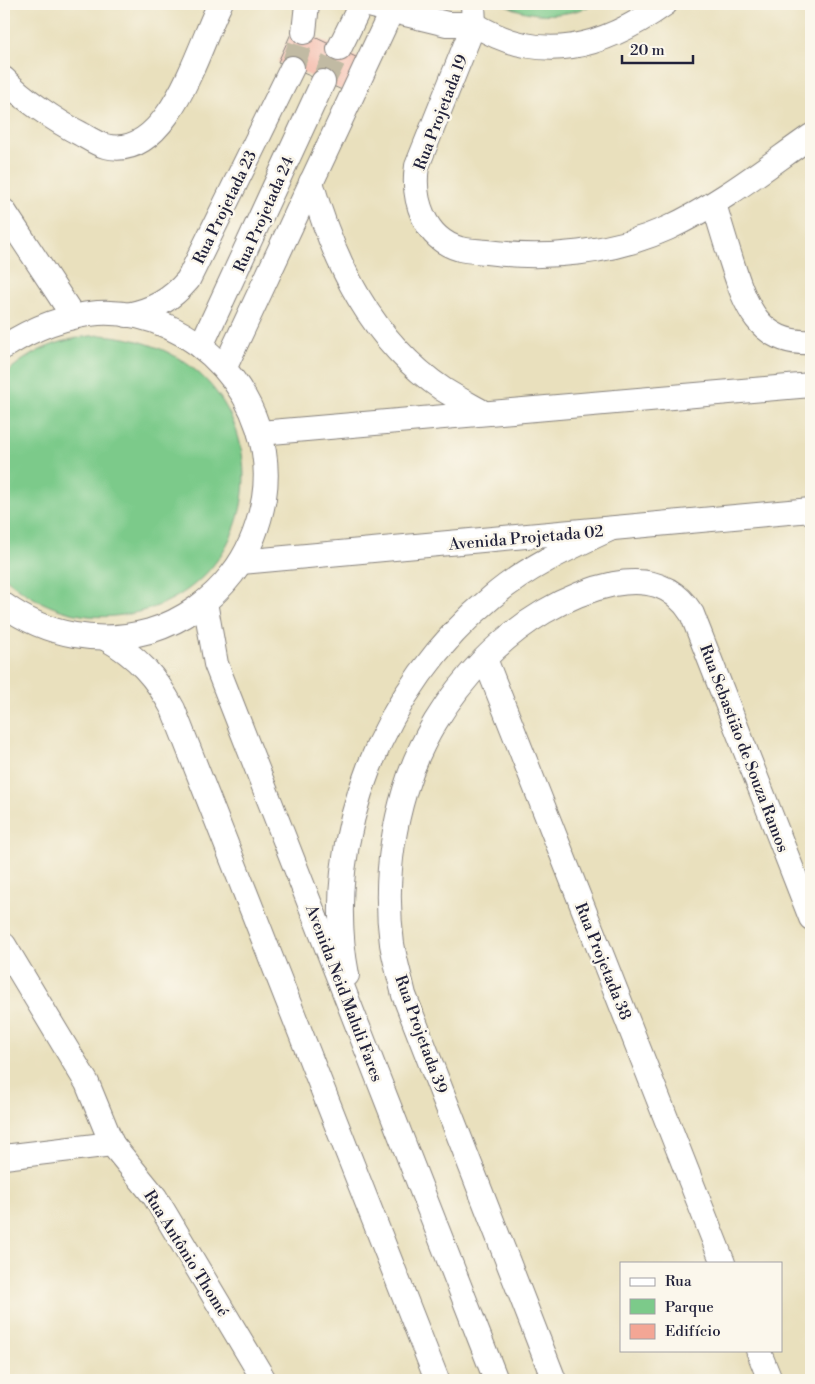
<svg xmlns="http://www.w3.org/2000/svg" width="815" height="1384" font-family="'Libre Bodoni',serif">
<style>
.green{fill:#7cca8a;stroke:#4f7662}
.building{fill:#f3a695}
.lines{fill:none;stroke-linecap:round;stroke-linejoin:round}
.street-tunnel{stroke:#c1baa3;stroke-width:24;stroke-dasharray:24 12;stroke-linecap:butt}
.street-casing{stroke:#86817c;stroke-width:26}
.street{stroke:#fff;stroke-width:24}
.labels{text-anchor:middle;stroke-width:5;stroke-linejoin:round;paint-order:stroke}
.street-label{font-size:16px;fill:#22223b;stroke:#fbf7ec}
</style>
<rect width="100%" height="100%" fill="#fbf7ec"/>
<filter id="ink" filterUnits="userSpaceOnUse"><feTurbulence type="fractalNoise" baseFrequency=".02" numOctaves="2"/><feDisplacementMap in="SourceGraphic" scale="10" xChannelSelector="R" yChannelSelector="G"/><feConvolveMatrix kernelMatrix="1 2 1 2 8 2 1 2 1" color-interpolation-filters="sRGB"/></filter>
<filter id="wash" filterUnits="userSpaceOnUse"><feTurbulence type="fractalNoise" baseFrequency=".0096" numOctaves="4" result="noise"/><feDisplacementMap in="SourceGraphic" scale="20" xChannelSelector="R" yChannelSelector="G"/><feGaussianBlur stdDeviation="1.12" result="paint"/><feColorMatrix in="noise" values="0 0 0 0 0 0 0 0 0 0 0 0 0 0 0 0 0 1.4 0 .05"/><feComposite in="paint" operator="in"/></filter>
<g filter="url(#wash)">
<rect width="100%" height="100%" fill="#e9e0bd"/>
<g class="green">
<path d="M504 4H595C567 17 532 19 504 4Z"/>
<path d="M100 335C292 347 287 600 114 616 73 620 35 604 4 577V375C32 349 63 338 100 335Z"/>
</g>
<g id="blocks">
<path class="building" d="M294 27 364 61 349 93 278 62Z"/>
</g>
</g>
<g filter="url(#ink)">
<use href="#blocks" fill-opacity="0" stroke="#86817c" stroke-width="1"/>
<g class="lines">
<g class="street-tunnel">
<path d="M292 68 304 32"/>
<path d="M323 82 339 49"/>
</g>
<defs>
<g id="street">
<path d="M365 4 447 24H474"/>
<path d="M473 4 474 24 417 166C412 199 424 239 460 249 468 251 478 251 487 252 547 260 613 253 668 228 720 204 765 168 811 136"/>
<path d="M474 24C541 66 603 48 665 4"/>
<path d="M304 32 307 4"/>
<path d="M339 49 361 4"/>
<path d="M4 79C22 98 57 122 81 134 88 138 97 144 105 146 169 163 199 44 220 4"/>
<path d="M311 182C334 262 371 341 444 390 457 398 470 405 484 413"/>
<path d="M714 204C720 224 726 244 732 263 745 304 759 345 811 342"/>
<path d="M4 211 73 316"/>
<path d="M127 315C153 310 171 300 188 280L292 68"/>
<path d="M201 346 323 82"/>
<path d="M4 347C33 328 63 316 98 313 196 308 279 402 264 498 259 526 250 551 232 574 212 600 183 621 150 631 99 645 47 636 4 605"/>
<path d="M225 367 391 12"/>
<path d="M260 433 811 385"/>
<path d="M241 562 811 510"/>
<path d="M205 602 216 664 496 1380"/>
<path d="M105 638C137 656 156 677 173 709L437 1380"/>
<path d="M485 659 723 1263"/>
<path d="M4 945 87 1083 112 1144 155 1197 264 1380"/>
<path d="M347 975C320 836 385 685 492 597 527 567 569 548 610 529"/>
<path d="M4 1157 112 1144"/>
<path d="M758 1350 770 1380"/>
<path d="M554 1380 404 995C400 978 395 961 392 944 385 892 390 840 405 790 432 698 517 604 614 584 646 578 673 584 692 614L811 918"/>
</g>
</defs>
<use href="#street" class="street-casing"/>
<use href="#street" class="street"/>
</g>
</g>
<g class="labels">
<g class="street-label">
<text transform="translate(440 112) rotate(-69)" y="6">Rua Projetada 19</text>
<text transform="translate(224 207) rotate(-64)" y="6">Rua Projetada 23</text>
<text transform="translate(263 214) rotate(-66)" y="6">Rua Projetada 24</text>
<text transform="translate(526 537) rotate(-5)" y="6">Avenida Projetada 02</text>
<text transform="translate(745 748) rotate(69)" y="6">Rua Sebastião de Souza Ramos</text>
<text transform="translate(604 961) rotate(68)" y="6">Rua Projetada 38</text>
<text transform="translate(345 993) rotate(69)" y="6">Avenida Neid Maluli Fares</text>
<text transform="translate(422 1034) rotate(70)" y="6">Rua Projetada 39</text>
<text transform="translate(187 1253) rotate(58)" y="6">Rua Antônio Thomé</text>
</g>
</g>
<rect width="815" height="1384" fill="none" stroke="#fbf7ec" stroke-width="20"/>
<rect x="620" y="1262" width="162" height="90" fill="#fbf7ec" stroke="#a4a2a5"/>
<rect x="630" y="1278" width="25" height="8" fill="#ffffff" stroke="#a4a2a5"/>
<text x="665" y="1286" font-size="15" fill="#22223b">Rua</text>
<rect x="630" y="1299" width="25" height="15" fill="#7cca8a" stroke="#a4a2a5"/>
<text x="665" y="1312" font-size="15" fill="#22223b">Parque</text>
<rect x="630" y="1324" width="25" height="15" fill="#f3a695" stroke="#a4a2a5"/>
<text x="665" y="1336" font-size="15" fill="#22223b">Edifício</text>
<path d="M622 55v8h71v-8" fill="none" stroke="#22223b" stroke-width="2.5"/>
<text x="630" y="55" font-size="15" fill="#22223b" stroke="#fbf7ec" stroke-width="4" paint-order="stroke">20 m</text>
</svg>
